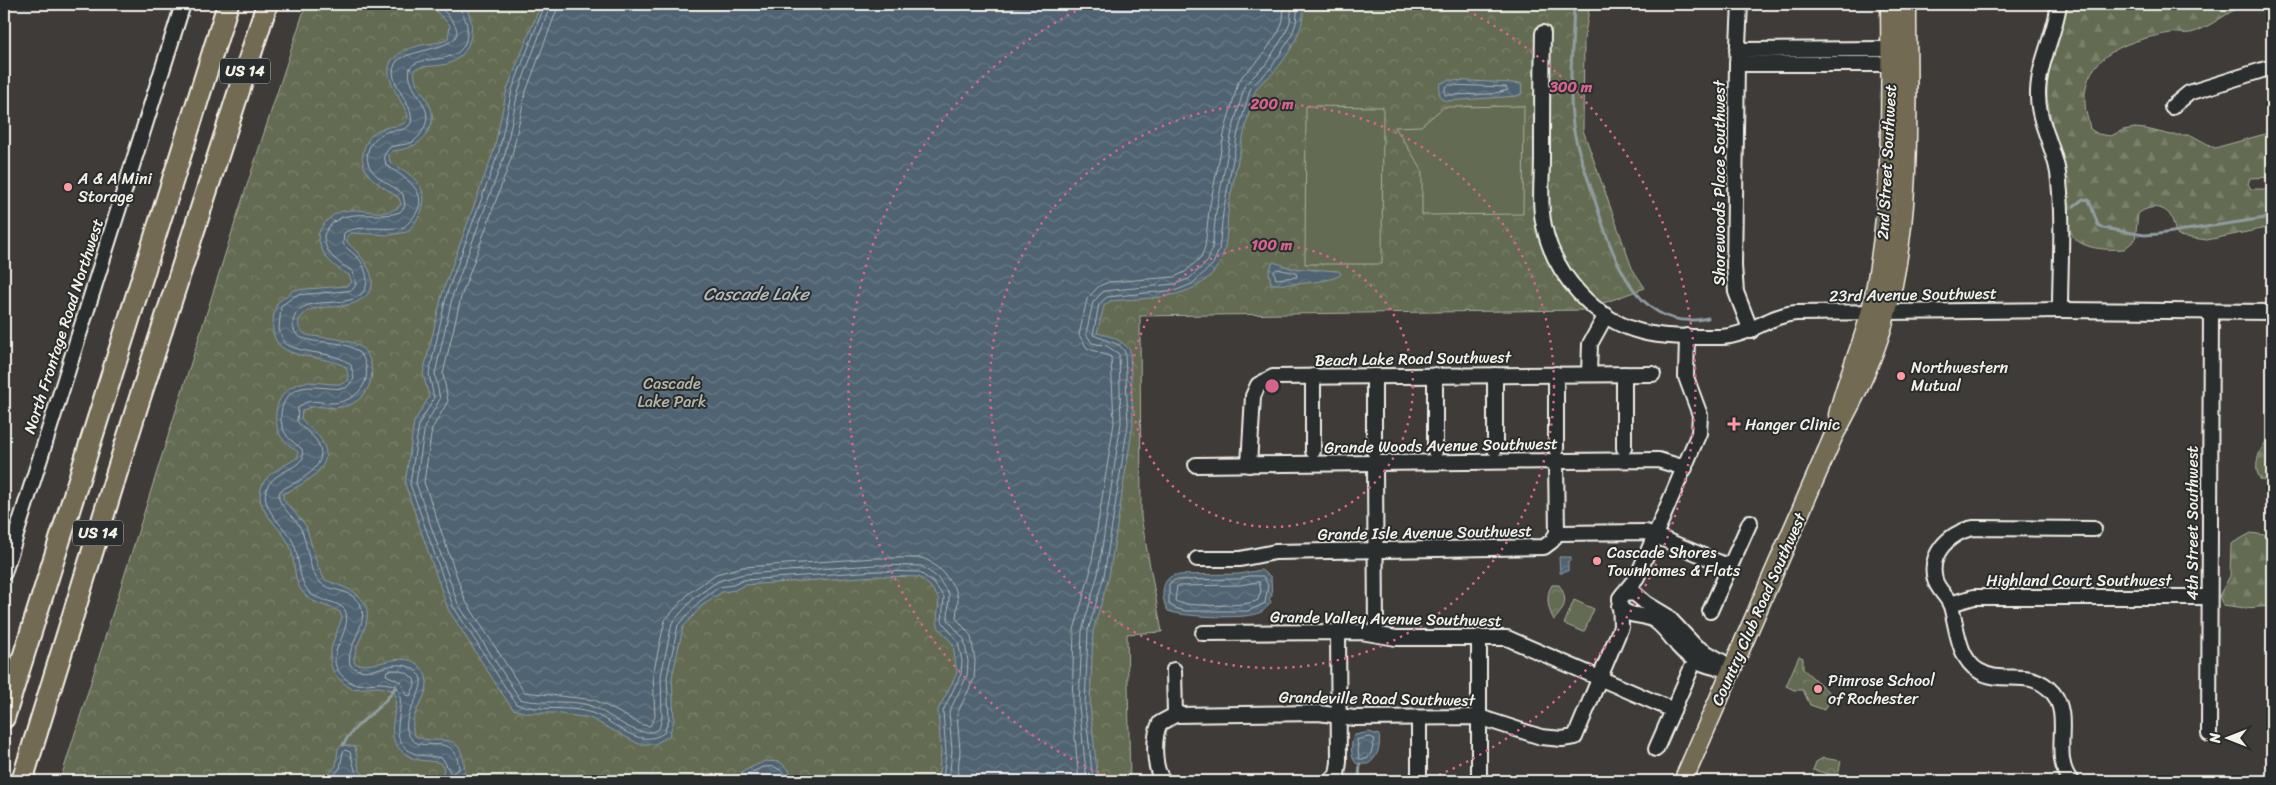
<svg xmlns="http://www.w3.org/2000/svg" width="2276" height="785" font-family="Sriracha,sans-serif">
<style>
.forest{fill:url(#forest-firs);stroke:#acae9d}
.park{fill:url(#park-crowns);stroke:#acae9d}
.garden{fill:#636c52;stroke:#acae9d}
.water{fill:url(#water-waves);stroke:#919ca1}
.lines{fill:none;stroke-linecap:round;stroke-linejoin:round}
.shore{stroke:#b2b8b9;stroke-width:1}
.stream{stroke:#919ca1;stroke-width:3}
.minor-casing{stroke:#f4f1e8;stroke-width:18}
.major-casing{stroke:#f4f1e8;stroke-width:21}
.highway-casing{stroke:#f4f1e8;stroke-width:24}
.minor{stroke:#2a2d2e;stroke-width:14}
.major{stroke:#736b52;stroke-width:18}
.highway{stroke:#736b52;stroke-width:20}
.ring{fill:none;stroke:#d4648c;stroke-width:2.5;stroke-dasharray:2.5 5}
.poi-dot{fill:#ff9aa2;stroke:#2a2d2e;stroke-width:2}
.labels{text-anchor:middle;stroke-width:4;stroke-linejoin:round;paint-order:stroke}
.shield{fill:#2a2d2e;stroke:#b7b6b0;stroke-width:1}
.shield-label{font-size:15px;font-weight:bold;fill:#f4f1e8}
.street-label{font-size:16px;fill:#f4f1e8;stroke:#2a2d2e}
.poi-label{font-size:16px;fill:#f4f1e8;stroke:#2a2d2e;text-anchor:start}
.park-label{font-size:16px;fill:#b3b5a4;stroke:#2a2d2e}
.water-label{font-size:18px;font-style:italic;fill:#b2b8b9;stroke:#2a2d2e}
.centre{fill:#d4648c;stroke:#2a2d2e;stroke-width:2.5}
.ring-label{font-size:15px;text-anchor:middle;font-weight:bold;fill:#d4648c;stroke:#2a2d2e;stroke-width:4;stroke-linejoin:round;paint-order:stroke}
</style>
<defs>
<pattern id="forest-firs" width="22" height="20" patternUnits="userSpaceOnUse" patternTransform="scale(1.25)"><rect width="22" height="20" fill="#636c52"/><path d="M5 1l3.5 6h-7zM16 11l3.5 6h-7z" fill="#7a816b"/></pattern>
<pattern id="park-crowns" width="20" height="18" patternUnits="userSpaceOnUse" patternTransform="scale(1.25)"><rect width="20" height="18" fill="#636c52"/><path d="M2 6a3 3 0 1 1 6 0M12 15a3 3 0 1 1 6 0" fill="none" stroke="#7a816b"/></pattern>
<pattern id="water-waves" width="16" height="10" patternUnits="userSpaceOnUse" patternTransform="scale(1.25)"><rect width="16" height="10" fill="#4f6372"/><path d="M0 5q4-4 8 0t8 0" fill="none" stroke="#697a86"/></pattern>
</defs>
<rect width="100%" height="100%" fill="#3e3b39"/>
<filter id="ink" filterUnits="userSpaceOnUse"><feTurbulence type="fractalNoise" baseFrequency=".02" numOctaves="2"/><feDisplacementMap in="SourceGraphic" scale="10" xChannelSelector="R" yChannelSelector="G"/><feConvolveMatrix kernelMatrix="1 2 1 2 8 2 1 2 1" color-interpolation-filters="sRGB"/></filter>
<g filter="url(#ink)">
<g class="forest">
<path d="M2051 4H2244C2229 12 2208 28 2194 32 2186 35 2178 32 2171 33 2132 39 2082 54 2085 103 2085 112 2089 121 2090 129L2098 134 2111 136 2123 130 2135 128 2146 129 2171 135H2191L2215 148 2272 132V177L2250 178 2248 184 2251 189H2272V227L2207 240 2178 236C2174 230 2174 223 2171 217 2164 204 2147 206 2138 214L2135 240 2124 249C2104 250 2075 250 2068 227L2062 170 2047 99V85L2052 54 2049 10Z"/>
<path d="M2272 436V483L2261 480C2251 467 2260 445 2272 436Z"/>
<path d="M2251 533 2272 536V606L2245 608 2223 605 2219 596 2230 576 2231 544Z"/>
</g>
<g class="park">
<path d="M306 4H1590L1584 40 1583 130 1632 268 1645 288 1584 310 1140 316 1141 517 1162 632 1127 634 1130 781H60L237 216Z"/>
<path d="M1552 585H1559C1569 599 1565 608 1554 620 1548 610 1545 595 1552 585Z"/>
<path d="M1799 656 1803 658V669L1832 695 1825 710 1810 705 1803 690H1794L1786 686Z"/>
<path d="M1823 758 1841 761 1838 776 1813 770 1816 762Z"/>
</g>
<g class="garden">
<path d="M1306 106 1383 107 1382 264H1305Z"/>
<path d="M1524 106 1523 214 1422 215V170L1395 127 1421 126 1444 107Z"/>
<path d="M1574 600 1594 609 1584 632 1564 624Z"/>
</g>
<g class="water">
<path d="M429 4H463C478 21 473 54 450 63 439 67 426 65 415 69 410 90 444 104 428 131 420 146 408 149 392 151L389 156 390 162C424 180 437 200 407 232L390 235 352 233 347 236V242C369 262 390 293 348 305 338 308 327 306 317 308 303 310 289 326 307 335 329 340 365 335 371 364 375 384 363 403 342 407 328 410 313 402 302 411L301 418C306 426 314 430 320 438 340 466 304 484 283 494V499L306 526 318 567 325 580C349 589 377 596 364 630 360 641 354 650 354 663 376 672 410 643 425 674 435 696 404 713 415 736 439 748 461 725 465 771L452 781H441L444 769 440 763C431 760 419 762 410 757 378 739 401 715 394 690L378 687 352 689C318 668 331 648 342 618L340 612C327 605 310 604 301 590 292 576 296 556 288 542 279 526 255 509 261 489 265 472 286 466 298 457V452C291 446 283 442 279 433 271 413 278 389 301 383 313 380 327 385 340 384L345 383 349 379 346 367C314 349 257 368 277 303L294 290 346 286 352 282 349 275C332 266 320 255 318 234 341 187 381 228 401 204L399 198C383 185 356 176 364 149 366 142 371 134 377 131 387 125 398 128 406 122L408 115C393 84 369 60 418 46 428 43 439 44 448 39L450 25Z"/>
<path d="M541 4H1302C1308 25 1288 56 1274 72 1268 79 1257 84 1254 94 1244 130 1236 167 1229 204 1226 224 1229 250 1217 267 1194 302 1147 297 1110 301L1104 306 1097 333C1112 336 1120 339 1130 350L1133 424 1109 577 1093 631 1090 706 1098 781H938L941 752 938 710 957 673 953 644 939 628 937 621 939 599 930 586 919 577 876 576 744 585 735 590 722 592 702 606 683 627 672 677 674 720 669 736 655 744H639L590 718 554 713H527L513 709 501 692 448 609 405 484 414 422 429 397 423 374 443 291 494 150 507 89Z"/>
<path d="M1448 80 1513 83 1521 84 1522 94 1517 96 1446 101 1441 99 1439 92 1440 84Z"/>
<path d="M1273 262 1292 268 1339 271 1341 274C1332 283 1285 285 1271 284L1269 272Z"/>
<path d="M1559 557H1571V561H1568V571H1563V573H1560Z"/>
<path d="M1261 570 1271 577 1272 596 1269 598 1271 602C1267 608 1263 612 1256 614 1240 619 1183 617 1168 611 1161 600 1160 580 1174 575L1239 574Z"/>
<path d="M1369 732 1379 735C1381 745 1378 758 1368 764H1357C1350 759 1350 741 1355 735Z"/>
<path d="M343 745 355 747 359 769 367 781H323L336 766 338 748Z"/>
<path d="M765 761 780 762 789 770 793 781H734L744 771Z"/>
<path d="M582 774 601 781H560Z"/>
</g>
<g class="lines">
<g class="shore">
<path d="M436 4C493 52 418 44 397 61 382 81 416 102 411 123 405 132 399 129 390 131 381 133 373 139 369 148 360 173 388 182 403 194L405 206 400 212 393 214C366 218 337 206 324 235 324 254 338 262 353 272L356 285 352 290 346 291 296 295 281 306 279 329 284 343C304 356 335 350 351 365L354 379 346 388C332 390 316 385 302 388 281 393 275 419 287 436 291 441 297 445 302 449L303 458C294 471 271 473 266 490 261 509 284 526 292 540 301 557 296 580 311 594 321 602 337 600 345 610 355 637 312 659 353 684 369 686 382 679 397 687 409 709 383 738 413 753 422 757 434 755 443 759L451 774 459 769C456 725 418 760 408 733 399 712 435 686 415 670 393 654 369 682 350 665 345 645 372 622 359 603 348 588 333 592 322 584 307 573 309 543 300 527 294 516 272 502 281 490 298 481 334 466 316 440 310 432 302 429 297 421L298 408C301 406 304 402 308 402 315 400 323 403 331 403 350 403 370 389 366 367 365 361 363 355 357 351 340 338 317 346 298 336 293 330 292 326 294 318 302 289 363 317 367 282 367 275 364 266 360 260 355 254 348 250 343 244L344 233C356 224 386 231 404 227 437 198 412 182 386 165L384 155 390 147C397 145 406 145 413 142 417 139 421 134 423 130 438 105 404 91 410 68 421 51 470 72 467 26 466 17 460 12 459 4"/>
<path d="M545 4 512 90 499 151 447 293 429 374 434 398 419 424 410 484 453 606 516 704C540 712 567 705 592 713 617 722 637 750 664 733L669 719 667 677 678 625 699 602 719 587 733 585 744 580 876 571 919 572 933 582 944 597 942 621 958 642 962 661 961 674 943 711 946 752 943 781"/>
<path d="M551 4 518 92 505 154 453 294 435 374 440 399 425 426 416 483 458 604 520 699C543 706 573 697 596 708 615 717 639 741 659 729L662 718 661 676 672 623 694 598 718 581 744 574 875 565 921 566 937 577 949 594 948 620 964 639 968 661 967 676 949 712 952 751 949 781"/>
<path d="M559 4 525 94 512 156 461 297 443 374 448 401 432 429 424 482 465 600 524 692 595 700 643 725 650 726 655 717 653 674 665 620 689 593 716 574 743 567 875 558H922L929 561 943 572 956 590 958 600 956 618 971 636 975 661 974 679 957 714 960 751 957 781"/>
<path d="M1449 85 1506 87 1508 90 1491 94 1445 95V88Z"/>
<path d="M1277 269 1296 273 1297 277 1276 279 1274 272Z"/>
<path d="M1248 576H1263L1268 585 1265 603 1248 611H1186L1177 609 1169 604V584L1175 580 1239 579Z"/>
<path d="M1259 582 1261 590 1258 600C1248 607 1184 607 1175 601L1177 586 1240 585Z"/>
<path d="M397 670 407 673 414 679 415 685 410 696 407 695 401 682 386 675 387 671Z"/>
<path d="M1370 737 1375 739 1371 753 1367 759H1359L1357 740Z"/>
<path d="M329 781 340 768 343 752 345 750 350 752 355 770 361 781"/>
<path d="M741 781C755 767 779 757 788 781"/>
<path d="M1079 781 1072 706 1074 630 1090 573 1114 423 1111 357 1087 348 1079 335 1087 299 1099 286 1109 282 1174 277 1185 272 1201 257 1205 247 1209 210 1225 130 1238 83 1243 75 1260 59 1279 31 1283 20 1284 4"/>
<path d="M1087 781 1079 706 1082 631 1098 574 1121 423 1119 354 1107 346 1092 343 1086 334 1093 302 1104 291 1175 284 1189 279 1208 261 1212 249 1216 212 1232 131 1245 85 1266 64 1285 34 1290 22 1292 4"/>
<path d="M1093 781 1085 706 1088 631 1104 576 1128 424 1125 352 1119 345 1093 335 1099 304 1107 297 1177 290 1192 284 1213 264 1219 250 1223 213 1238 132 1251 87 1271 68 1291 37 1296 23 1298 4"/>
</g>
<g class="stream">
<path d="M1574 4C1573 43 1568 86 1573 125 1576 148 1586 172 1593 194 1610 248 1634 336 1708 318"/>
<path d="M2074 206 2083 199 2089 200 2098 225 2103 228 2144 235 2159 234 2272 217"/>
<path d="M343 745C355 721 383 710 396 686"/>
<path d="M1359 779 1360 764"/>
</g>
<defs>
<g id="minor">
<path d="M1740 4 1737 64 1734 266 1736 292 1751 331"/>
<path d="M2059 4C2055 34 2039 62 2038 92 2037 121 2054 146 2058 173 2064 218 2060 265 2060 310"/>
<path d="M1543 33C1542 75 1542 117 1542 158 1542 181 1539 205 1544 226 1554 274 1594 320 1642 332 1666 338 1696 337 1721 337 1749 336 1769 315 1796 313L2060 310 2272 312"/>
<path d="M1737 50 1890 49 1899 53"/>
<path d="M1737 64H1890L1900 60"/>
<path d="M2172 107 2189 93 2272 67"/>
<path d="M1589 373 1590 344 1606 315"/>
<path d="M1556 374V449"/>
<path d="M1624 374V448"/>
<path d="M1435 375V451"/>
<path d="M1495 375V449"/>
<path d="M1313 376V451"/>
<path d="M1374 376V451"/>
<path d="M1375 464 1376 633"/>
<path d="M1196 465 1658 460 1685 468"/>
<path d="M1249 465 1253 396 1258 385 1273 377 1653 374"/>
<path d="M1557 533 1646 532 1730 567"/>
<path d="M1197 559H1240L1275 552 1544 547 1552 541 1557 533 1556 462"/>
<path d="M4 573 183 4"/>
<path d="M1623 594 1634 593 1647 604 1667 616 1695 646 1721 661 1731 669"/>
<path d="M1950 604 1974 597H2208"/>
<path d="M1619 606C1625 617 1643 614 1654 620 1664 627 1671 637 1678 646 1691 661 1711 669 1731 669"/>
<path d="M1710 611 1750 522"/>
<path d="M1203 633 1361 632 1396 638H1507L1673 710"/>
<path d="M1479 637V781"/>
<path d="M1174 670 1175 715"/>
<path d="M1419 718V781"/>
<path d="M2209 734 2211 312"/>
<path d="M1656 749 1691 669"/>
<path d="M1164 781C1153 770 1153 737 1160 723L1175 715 1319 713 1354 718 1479 717 1541 737 1562 739 1575 737 1621 627 1620 598 1637 577 1699 433 1700 415 1686 377 1687 336"/>
<path d="M1330 781 1337 775 1339 762 1338 632"/>
<path d="M2071 781C2050 756 2073 718 2053 693 2030 666 2003 686 1979 671 1958 659 1957 627 1951 606 1948 597 1938 590 1935 580 1928 554 1949 533 1973 528L2094 529"/>
</g>
<g id="major">
<path d="M1838 415C1846 379 1863 345 1871 310 1893 209 1891 106 1890 4"/>
<path d="M1683 781 1833 437C1854 400 1872 363 1884 322 1913 220 1907 109 1907 4"/>
</g>
<g id="highway">
<path d="M4 718 228 4"/>
<path d="M22 781 137 407 267 4"/>
</g>
</defs>
<use href="#minor" class="minor-casing"/>
<use href="#major" class="major-casing"/>
<use href="#highway" class="highway-casing"/>
<use href="#minor" class="minor"/>
<use href="#major" class="major"/>
<use href="#highway" class="highway"/>
</g>
</g>
<g class="ring">
<circle cx="1272" cy="386" r="141"/>
<circle cx="1272" cy="386" r="282"/>
<path d="M1120 781A423 423 0 0 1 1090 4M1454 4A423 423 0 0 1 1424 781"/>
</g>
<g class="poi-dot">
<circle cx="68" cy="187" r="5"/>
<circle cx="1901" cy="376" r="5"/>
<path d="M1731.5 416.5h5v5h5v5h-5v5h-5v-5h-5v-5h5z"/>
<circle cx="1597" cy="561" r="5"/>
<circle cx="1818" cy="689" r="5"/>
</g>
<g class="labels">
<g class="shield">
<rect x="220" y="58.5" width="50" height="25" rx="4"/>
<rect x="73" y="520.5" width="50" height="25" rx="4"/>
</g>
<g class="shield-label">
<text x="245" y="76">US 14</text>
<text x="98" y="538">US 14</text>
</g>
<g class="street-label">
<text transform="translate(1886 162) rotate(-87)" y="6">2nd Street Southwest</text>
<text transform="translate(1719 183) rotate(-90)" y="6">Shorewoods Place Southwest</text>
<text transform="translate(1913 294) rotate(-1)" y="6">23rd Avenue Southwest</text>
<text transform="translate(63 326) rotate(-72)" y="6">North Frontage Road Northwest</text>
<text transform="translate(1413 358) rotate(-1)" y="6">Beach Lake Road Southwest</text>
<text transform="translate(1441 445) rotate(-1)" y="6">Grande Woods Avenue Southwest</text>
<text transform="translate(2192 523) rotate(-90)" y="6">4th Street Southwest</text>
<text transform="translate(1425 532) rotate(-1)" y="6">Grande Isle Avenue Southwest</text>
<text x="2079" y="586">Highland Court Southwest</text>
<text transform="translate(1758 609) rotate(-66)" y="6">Country Club Road Southwest</text>
<text transform="translate(1386 618) rotate(1)" y="6">Grande Valley Avenue Southwest</text>
<text transform="translate(1377 698) rotate(1)" y="6">Grandeville Road Southwest</text>
</g>
<g class="poi-label">
<text x="78" y="184">A &amp; A Mini<tspan x="78" dy="18">Storage</tspan></text>
<text x="1911" y="373">Northwestern<tspan x="1911" dy="18">Mutual</tspan></text>
<text x="1745" y="430">Hanger Clinic</text>
<text x="1607" y="558">Cascade Shores<tspan x="1607" dy="18">Townhomes &amp; Flats</tspan></text>
<text x="1828" y="686">Pimrose School<tspan x="1828" dy="18">of Rochester</tspan></text>
</g>
<g class="park-label">
<text x="672" y="389">Cascade<tspan x="672" dy="18">Lake Park</tspan></text>
</g>
<g class="water-label">
<text x="756" y="300">Cascade Lake</text>
</g>
</g>
<circle cx="1272" cy="386" r="8" class="centre"/>
<g class="ring-label">
<text x="1571" y="92">300 m</text>
<text x="1272" y="109">200 m</text>
<text x="1272" y="250">100 m</text>
</g>
<rect width="2276" height="785" fill="none" stroke="#2a2d2e" stroke-width="20"/>
<rect x="10" y="10" width="2256" height="765" fill="none" stroke="#f4f1e8" stroke-width="2" filter="url(#ink)"/>
<g transform="translate(2228 738) rotate(270)" stroke="#2a2d2e" stroke-width="4" paint-order="stroke">
<path d="M0-4L9 19L0 12L-9 19Z" fill="#f4f1e8"/>
<text y="-8" font-size="14" font-weight="bold" text-anchor="middle" fill="#f4f1e8">N</text>
</g>
</svg>
